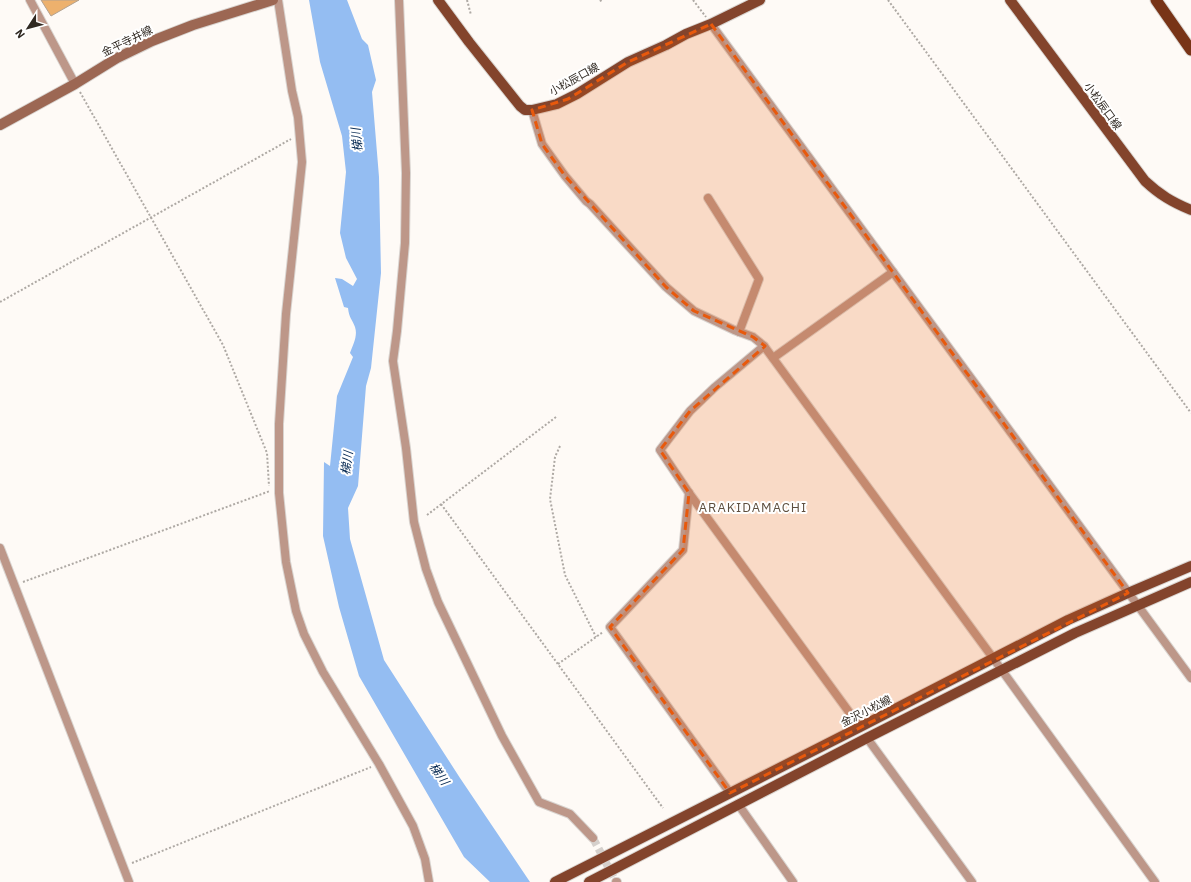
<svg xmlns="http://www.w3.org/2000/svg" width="1191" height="882" font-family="'IBM Plex Sans','Noto Sans JP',sans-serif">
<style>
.water{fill:#94bdf2}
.building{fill:#edb16d;stroke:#b3a290}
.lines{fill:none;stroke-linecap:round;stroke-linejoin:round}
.minor-tunnel{stroke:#d5d0cc;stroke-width:8;stroke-dasharray:8 4;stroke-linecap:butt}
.minor-casing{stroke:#d9d4d0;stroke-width:10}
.secondary-casing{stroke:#d9d4d0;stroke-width:12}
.primary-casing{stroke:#d9d4d0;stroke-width:12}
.trunk-casing{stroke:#d9d4d0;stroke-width:13}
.path{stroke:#aea9a4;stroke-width:2;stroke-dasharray:2 2;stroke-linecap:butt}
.minor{stroke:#bd9789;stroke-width:8}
.secondary{stroke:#9c6753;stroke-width:10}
.primary{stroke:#83442c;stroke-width:10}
.trunk{stroke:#783417;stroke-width:11}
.marked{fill:#e8590c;fill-opacity:0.2;stroke:#e8590c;stroke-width:3;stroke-dasharray:8 5;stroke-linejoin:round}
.labels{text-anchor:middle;stroke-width:4;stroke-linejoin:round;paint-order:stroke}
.street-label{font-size:11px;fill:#302922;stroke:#fff}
.water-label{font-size:12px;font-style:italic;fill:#052851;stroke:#fff}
.quarter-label{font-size:13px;letter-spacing:1px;fill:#5d4e3e;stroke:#fff}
</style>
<rect width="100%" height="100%" fill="#fefaf6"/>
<path class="water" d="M309 0H347L362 39 368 45 376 80 372 92 379 177 381 273 371 368 366 386 358 486 348 508 350 539 384 660 460 778 530 882H490L464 857 359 676 339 607 323 536 324 462 330 466 337 396 353 357 350 353C353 345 358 336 355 327 352 319 349 318 348 308L344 307 335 278 342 279 353 286 357 279 346 258 340 233 346 172 342 136 320 62Z"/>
<path class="building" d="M41 0H79L51 16Z"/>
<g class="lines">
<path class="minor-tunnel" d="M593 838 616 882"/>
<defs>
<g id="minor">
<path d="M30 0 75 84"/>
<path d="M278 0 292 91 298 117 302 162 286 314 279 424V493L286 562 296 611 304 634 323 672 379 764 413 826 425 859 429 882"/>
<path d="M399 0 406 173 405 243 397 331 393 361 406 448 414 522 426 569 438 602 502 736 539 802 570 814 593 838"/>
<path d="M711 24 1191 678"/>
<path d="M532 110 542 144 565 176 586 201 590 204 666 287 694 311 734 330 753 337 764 346 993 658 1155 882"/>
<path d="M708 198 759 279 739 332"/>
<path d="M764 346 715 387 690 411 660 450 689 493 860 727"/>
<path d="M773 358 893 272"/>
<path d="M689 493 683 550 610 627 730 793"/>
<path d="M0 548 129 882"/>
<path d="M867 738 972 882"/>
<path d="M738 804 793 882"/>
<path d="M616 882H617"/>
</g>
<path id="secondary" d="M0 125 75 84 117 58 152 41 193 25 273 0"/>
<g id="primary">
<path d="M438 0 469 42 520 106 525 110H532L557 104 577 94 628 62 666 45 686 34 711 24 760 0"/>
<path d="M1010 0 1145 181C1160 195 1172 202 1191 210"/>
<path d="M555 882 860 727 1068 620 1128 593 1191 566"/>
<path d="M589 882 867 738 1075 633 1191 582"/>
</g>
<path id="trunk" d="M1156 0 1191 50"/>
</defs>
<use href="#minor" class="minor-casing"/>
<use href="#secondary" class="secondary-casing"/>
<use href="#primary" class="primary-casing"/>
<use href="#trunk" class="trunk-casing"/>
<g class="path">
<path d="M467 0 471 15"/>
<path d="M600 0 602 2"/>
<path d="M693 0 706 17"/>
<path d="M888 0 1191 413"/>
<path d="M80 92 223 345 267 453 269 486"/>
<path d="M0 302 291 139"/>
<path d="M560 446 555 457 550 499 565 575 596 637"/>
<path d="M441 504 663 808"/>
<path d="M427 515 556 417"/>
<path d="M23 582 270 491"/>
<path d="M558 664 603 632"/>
<path d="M132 863 371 767"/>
</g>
<use href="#minor" class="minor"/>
<use href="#secondary" class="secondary"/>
<use href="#primary" class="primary"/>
<use href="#trunk" class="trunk"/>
</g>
<path class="marked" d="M711 24 1128 593 730 793 610 627 683 550 689 493 660 450 690 411 765 346 753 337 694 311 666 287 565 176 542 144 532 110 568 99 628 62Z"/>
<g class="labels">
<g class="street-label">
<text transform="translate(127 41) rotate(-26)" y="4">金平寺井線</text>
<text transform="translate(574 79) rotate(-29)" y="4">小松辰口線</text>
<text transform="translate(1103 106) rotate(54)" y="4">小松辰口線</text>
<text transform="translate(866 711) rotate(-27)" y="4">金沢小松線</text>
</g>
<g class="water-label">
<text transform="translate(357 140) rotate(-96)" y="4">梯川</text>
<text transform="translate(347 463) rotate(-83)" y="4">梯川</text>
<text transform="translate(439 774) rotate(55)" y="4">梯川</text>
</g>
<g class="quarter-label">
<text x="753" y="512">ARAKIDAMACHI</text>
</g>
</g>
<g transform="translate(28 28) rotate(234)" stroke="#ffffff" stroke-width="3" paint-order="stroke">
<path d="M0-3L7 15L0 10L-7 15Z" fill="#302922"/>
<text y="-6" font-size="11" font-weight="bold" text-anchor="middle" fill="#302922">N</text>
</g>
</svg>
